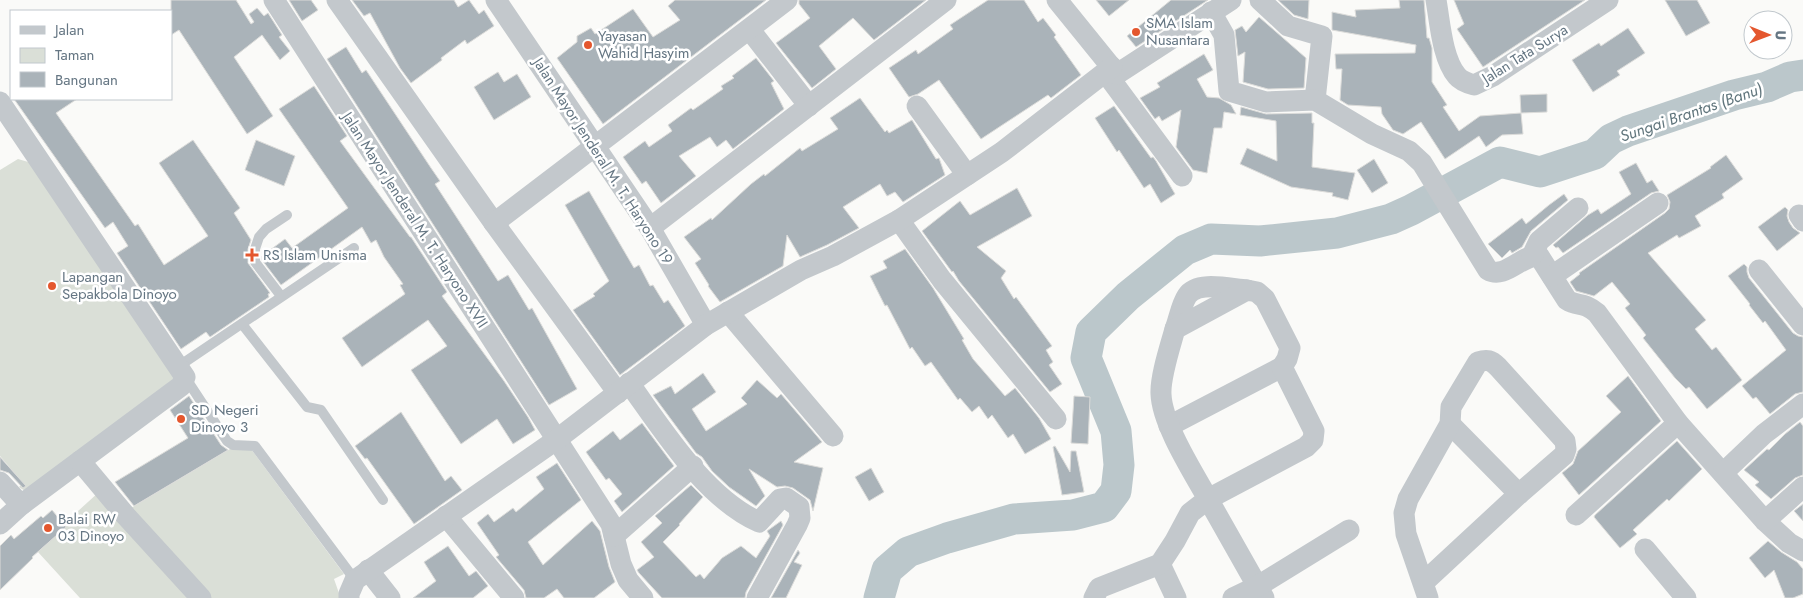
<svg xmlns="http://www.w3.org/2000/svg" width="1803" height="598" font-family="Jost,sans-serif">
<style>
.green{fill:#dadfd7}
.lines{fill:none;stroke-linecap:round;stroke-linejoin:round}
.river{stroke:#bbc7cb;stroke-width:31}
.building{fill:#aab3b9;stroke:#dcdcda}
.service{stroke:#c3c8cc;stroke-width:10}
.minor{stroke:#c3c8cc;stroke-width:21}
.poi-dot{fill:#e4572e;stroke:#fff;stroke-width:2}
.labels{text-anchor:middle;stroke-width:5;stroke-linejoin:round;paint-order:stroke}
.poi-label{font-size:15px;fill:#657683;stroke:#fff;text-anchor:start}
.street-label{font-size:15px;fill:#657683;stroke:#fff}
.water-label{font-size:16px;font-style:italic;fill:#60757c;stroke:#fff}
</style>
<rect width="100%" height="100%" fill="#fafaf8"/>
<g class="green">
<path d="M18 159 35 164 179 375 25 491 19 487 23 483 0 456V170Z"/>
<path d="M230 449H251L344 574 334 579 340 596 344 598H206L126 511Z"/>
<path d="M99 492 193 598H80L38 552 79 515 77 512Z"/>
</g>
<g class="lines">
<path class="river" d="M879 598 887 570 908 552 947 538 1014 519 1073 515 1104 507 1116 491 1119 465 1116 431 1086 358 1091 332 1128 296 1185 250 1211 239 1260 241 1337 233 1391 219 1411 210 1500 162 1540 172 1595 154 1611 139 1628 131 1734 95 1767 87 1790 77 1803 75"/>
</g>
<g class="building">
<path d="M171 0H236L251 24 254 22 249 14 257 8 264 16 268 13 282 35 279 37 290 51 280 60 262 35 234 57 273 116 247 134 179 30 171 35Z"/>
<path d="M289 0H311L318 10 302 21Z"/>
<path d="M352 0H454L458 7 469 0 479 14 484 10 494 26 467 44 465 40 441 58 442 60 411 83 400 68 370 13 364 16Z"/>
<path d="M675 0H766L603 124 557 58 577 42V36L591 28 595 34 633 9 653 37 680 20 668 6Z"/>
<path d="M799 0H926L874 40 853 18 819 46 836 69 812 88 776 43 810 18 799 4Z"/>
<path d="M988 0H1024L1038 22 1043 18 1056 35 1054 37 1081 75 1051 98 1048 95 981 139 939 80 918 94 909 97 889 68 916 50 918 54 953 29 950 25Z"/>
<path d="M1096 0H1129L1109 16Z"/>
<path d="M1171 0H1208L1136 47 1127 36Z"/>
<path d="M1278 0H1309L1308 19 1294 15Z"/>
<path d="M1399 0H1424L1427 38H1429L1432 48V82L1447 105 1443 107 1459 131 1480 116 1521 113 1523 134 1502 135 1486 147 1479 136 1445 159 1421 122 1403 134 1393 130 1382 114 1381 107 1348 105 1340 100 1342 69H1336L1335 54 1415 53 1416 45 1332 30V12L1356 17 1355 10 1400 8Z"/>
<path d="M1454 0H1585L1483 67 1457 29 1464 24Z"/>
<path d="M1665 0H1697L1710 23 1686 36Z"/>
<path d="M1259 17 1306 58 1304 88 1268 89 1243 82 1245 52 1238 56 1235 30 1242 26 1246 32Z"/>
<path d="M1628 28 1645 53 1617 71 1620 75 1593 92 1572 60 1599 43 1601 46Z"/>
<path d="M346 47 362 73 366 70 431 168 440 181 435 184 498 281 508 275 529 310 532 308 577 389 549 405 327 59Z"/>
<path d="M1204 54 1213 70 1197 79 1207 97 1219 98 1231 105 1236 114 1224 112 1222 128H1214L1207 173 1193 170 1176 147 1181 110 1162 121 1159 116 1155 119 1140 98 1160 87 1157 83Z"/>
<path d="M756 58 774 81 771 83 784 109 733 149 726 140 717 147 710 137 679 156 696 176 661 203 646 181 642 184 623 157 645 141 649 147 672 131 668 125 691 108 693 110 723 89 721 86 734 78 732 76Z"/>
<path d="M498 72 504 82 517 74 531 97 494 120 474 87Z"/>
<path d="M314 86 347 136 340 141 410 237H411L447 292 442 296 504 381 528 417 535 430 513 444 497 419 461 444 411 370 447 346 428 320 362 367 342 338 405 294 400 285 403 284 384 257 376 240 371 243 362 227 281 285 262 260V256L285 239 292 248 348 208 279 109Z"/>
<path d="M1547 94V112L1521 113 1520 95Z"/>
<path d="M860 98 885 132 887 130 889 133 912 120 936 159 939 158 945 175 903 202 895 192 887 196 880 184 843 207 859 228 827 245 800 257 787 235 783 266 720 302 708 286 709 285 695 263 701 259 684 237 711 218 712 220 751 184 764 174 765 176 800 148 802 151 838 129 830 118Z"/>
<path d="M14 99H77L56 113 135 226 138 224 164 265 208 236 159 163 193 140 240 208 234 213 251 240 248 249V263L270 293 268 294 269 297 210 337 206 332 181 349 117 253 128 246 113 222 105 228Z"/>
<path d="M1114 106 1151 158 1153 157 1156 161 1175 194 1161 203 1150 184 1144 188 1119 150 1117 152 1095 118Z"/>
<path d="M1241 107 1266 114 1312 113V123H1314L1312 167 1355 173 1348 200 1332 196 1333 193 1291 187 1240 164 1247 148 1277 161 1276 121 1240 115Z"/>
<path d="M256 140 295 156 284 186 245 170Z"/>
<path d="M1726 155 1743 179 1722 194 1724 198 1695 216 1701 226 1679 238 1677 235 1648 253 1706 320 1695 329 1712 350 1716 347 1742 380 1707 409 1689 387 1686 389 1675 378 1643 338 1646 335 1625 308 1630 304 1612 282 1594 296 1576 291 1570 282 1580 274 1579 273 1665 213 1669 209 1670 202 1667 195 1711 168 1710 167Z"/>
<path d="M1374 159 1388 183 1372 193 1357 170Z"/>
<path d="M1636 163 1647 183 1652 180 1659 191 1651 193 1563 253 1558 247 1556 248 1553 245 1588 215 1598 209 1601 214 1631 194 1619 172Z"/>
<path d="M1017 188 1032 216 977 247 1006 271 1001 278 1014 299 1016 297 1052 346 1046 350 1053 362 1049 365 1062 384 1050 392 959 281 953 271 952 272 922 231 960 201 970 215Z"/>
<path d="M589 191 634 268 639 265 650 286 653 285 664 303 668 300 685 326 620 375 573 310 595 296 593 294 609 281 565 205Z"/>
<path d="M1564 194 1568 200 1531 231 1522 247 1512 253 1510 250 1502 258 1488 244 1522 218 1526 224 1549 205Z"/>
<path d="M1785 207 1788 210 1787 216 1789 222 1793 228 1800 233 1777 251 1758 227Z"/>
<path d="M905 249 933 288 964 339 962 340 973 359 1005 396 1015 388 1039 418 1051 439 1025 454 1013 434 1008 438 992 415 988 419 979 406 972 412 960 398 958 400 931 362 925 366 912 347 910 349 887 305 885 306 870 276 887 268 883 261Z"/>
<path d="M1744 264 1747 267V272L1749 278 1793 333 1798 336 1803 337V392L1795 394 1770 414 1756 397 1753 399 1742 386 1786 350 1765 321 1763 323 1749 305 1750 304 1728 276Z"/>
<path d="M703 373 716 392 692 409 706 431 747 404 741 398 757 380 777 398 781 394 822 442 794 462 823 468 813 511 810 500 793 488 785 486 777 487 749 469 765 496 756 506 729 487 712 471 702 457 696 453 653 395 671 386 675 394Z"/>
<path d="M1628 376 1661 421 1579 495 1562 473 1573 464 1578 451 1621 412 1606 396Z"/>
<path d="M189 396 221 445 228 450 134 506 115 482 188 438 170 410Z"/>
<path d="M1074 396 1090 397 1088 444 1071 443Z"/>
<path d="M401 412 445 481 451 476 462 490 414 524 367 458 365 459 355 446Z"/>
<path d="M1800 422 1803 426V475L1795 478 1771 499 1755 485 1759 482 1744 470 1767 449 1769 450 1785 434Z"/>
<path d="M642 423 674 466 622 512 614 501 622 494 609 478 606 480 586 452 613 431 620 440Z"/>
<path d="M1677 441 1702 469 1669 501 1667 499 1633 530 1637 534 1620 548 1594 517 1595 515Z"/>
<path d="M1055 446 1070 472 1071 451H1076L1084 492 1062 495 1053 447Z"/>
<path d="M0 457 26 486 23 488 9 473 0 470Z"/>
<path d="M557 463 581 500 528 542 543 565 592 521 600 531 609 567 615 582 594 598H564L557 589 544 598H526L524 590 496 557 499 555 477 523 488 514 494 522 513 508 516 512 544 489 536 477Z"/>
<path d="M871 468 884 492 869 501 855 477Z"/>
<path d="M691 485 703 497 679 524 680 525 663 542 696 577 700 574 704 579 722 558 741 546 756 558 770 536 767 531 781 521 783 525 746 592 745 598H662L639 573 637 570 654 557 641 542 662 523 655 516Z"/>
<path d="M1803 504V521L1794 511Z"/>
<path d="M52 510 66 527 32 557 33 558 0 590V546L11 535 14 539 41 516 43 518Z"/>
<path d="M1768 541 1781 552 1797 562 1803 569V594L1793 598H1785L1774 570 1765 578 1749 558Z"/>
<path d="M448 546 469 576 476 571 488 586 473 598H413L436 581 424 562Z"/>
<path d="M798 550 800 553 794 562 802 565 786 598H771Z"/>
</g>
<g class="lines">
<g class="service">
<path d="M281 296 255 262V249L259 237 266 229 287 215"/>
<path d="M242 324 307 407 321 410 383 500"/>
<path d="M179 366 354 248"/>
<path d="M185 377 227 441 233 445 255 446 355 580"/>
</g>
<g class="minor">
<path d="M274 0 611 524 621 564 628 580 643 598"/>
<path d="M337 0 494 223 618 393"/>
<path d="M496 0 650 228 706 325"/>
<path d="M1057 0 1117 74 1111 80 1182 176"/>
<path d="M1260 0 1288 26 1322 36 1315 100"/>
<path d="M1436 0C1440 22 1442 58 1457 76 1461 81 1467 83 1474 85L1493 76 1608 0"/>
<path d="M1211 12 1224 35 1229 91 1266 102 1315 100 1372 134 1409 151 1422 163 1430 176 1488 270C1505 280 1522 254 1539 256L1567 300C1578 307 1583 301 1597 313L1678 423 1765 521 1789 543 1803 551"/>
<path d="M750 30 809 106"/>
<path d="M1117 74 1231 0"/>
<path d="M0 102 185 377 181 386 21 505 0 524"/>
<path d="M917 106 967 175"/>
<path d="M1799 215 1803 221"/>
<path d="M899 220 942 280 1056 419"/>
<path d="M494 223 787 0"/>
<path d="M650 228 946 0"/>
<path d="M1532 256 1539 241 1578 208"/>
<path d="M1759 270 1803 325"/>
<path d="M1552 276 1658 203"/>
<path d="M728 312 833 436"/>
<path d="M1175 329C1179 319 1181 305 1187 296 1197 280 1231 289 1247 290"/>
<path d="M629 383C663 430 705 498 759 522L780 499 786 498 799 507 800 518 797 525 757 598"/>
<path d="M1450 424 1519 494"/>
<path d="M1169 426 1282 367"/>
<path d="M80 461 126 516 201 598"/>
<path d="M1723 473 1764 434 1803 404"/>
<path d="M0 482 21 505"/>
<path d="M1576 515 1678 423"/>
<path d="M446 516 514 598"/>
<path d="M1765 521 1803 487"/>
<path d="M614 536 693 466"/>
<path d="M1645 549 1686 598"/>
<path d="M1160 564 1176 598"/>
<path d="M368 570 390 598"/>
<path d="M1423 583 1519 494 1564 455 1566 449 1565 441 1498 367C1491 360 1487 359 1478 362L1451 407 1450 424 1408 499 1404 513 1406 534 1428 598"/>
<path d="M349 598V594L355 580 556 440 706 325 801 270 833 256 899 220 1002 152 1112 67"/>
<path d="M1094 598 1099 588 1160 564 1175 541 1190 513 1208 499C1193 472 1162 424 1161 394 1160 377 1170 347 1175 329L1247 290 1257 292 1265 299 1290 348 1287 359 1282 367 1314 431 1313 440 1306 447 1208 499 1264 598"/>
<path d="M1233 598 1258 586 1349 530"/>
</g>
</g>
<g class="poi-dot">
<circle cx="1136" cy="32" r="5"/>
<circle cx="588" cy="45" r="5"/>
<path d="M249.5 247.5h5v5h5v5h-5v5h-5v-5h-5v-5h5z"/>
<circle cx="52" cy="286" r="5"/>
<circle cx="181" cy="419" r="5"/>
<circle cx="48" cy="528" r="5"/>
</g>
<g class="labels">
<g class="poi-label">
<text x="1146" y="28">SMA Islam<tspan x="1146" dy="17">Nusantara</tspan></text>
<text x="598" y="41">Yayasan<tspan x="598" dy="17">Wahid Hasyim</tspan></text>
<text x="263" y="260">RS Islam Unisma</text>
<text x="62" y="282">Lapangan<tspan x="62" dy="17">Sepakbola Dinoyo</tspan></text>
<text x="191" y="415">SD Negeri<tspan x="191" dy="17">Dinoyo 3</tspan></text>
<text x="58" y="524">Balai RW<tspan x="58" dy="17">03 Dinoyo</tspan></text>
</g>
<g class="street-label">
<text transform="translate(1525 54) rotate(-32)" y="5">Jalan Tata Surya</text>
<text transform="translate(603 161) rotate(57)" y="5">Jalan Mayor Jenderal M. T. Haryono 19</text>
<text transform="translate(415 220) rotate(57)" y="5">Jalan Mayor Jenderal M. T. Haryono XVII</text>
</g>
<g class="water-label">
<text transform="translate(1691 112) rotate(-19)" y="6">Sungai Brantas (Banu)</text>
</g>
</g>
<rect x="10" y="10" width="162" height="90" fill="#ffffff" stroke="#c1c8cd"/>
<rect x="20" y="26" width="25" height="8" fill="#c3c8cc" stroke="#c1c8cd"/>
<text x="55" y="35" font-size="15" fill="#657683">Jalan</text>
<rect x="20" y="48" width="25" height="15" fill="#dadfd7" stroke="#c1c8cd"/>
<text x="55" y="60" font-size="15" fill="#657683">Taman</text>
<rect x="20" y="72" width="25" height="15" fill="#aab3b9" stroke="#c1c8cd"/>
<text x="55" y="85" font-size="15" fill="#657683">Bangunan</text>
<g transform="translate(1768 35) rotate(91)"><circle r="24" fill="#ffffff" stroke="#c1c8cd"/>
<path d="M0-4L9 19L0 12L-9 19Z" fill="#e4572e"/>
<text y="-8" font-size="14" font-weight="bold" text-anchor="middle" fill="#657683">U</text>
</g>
</svg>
